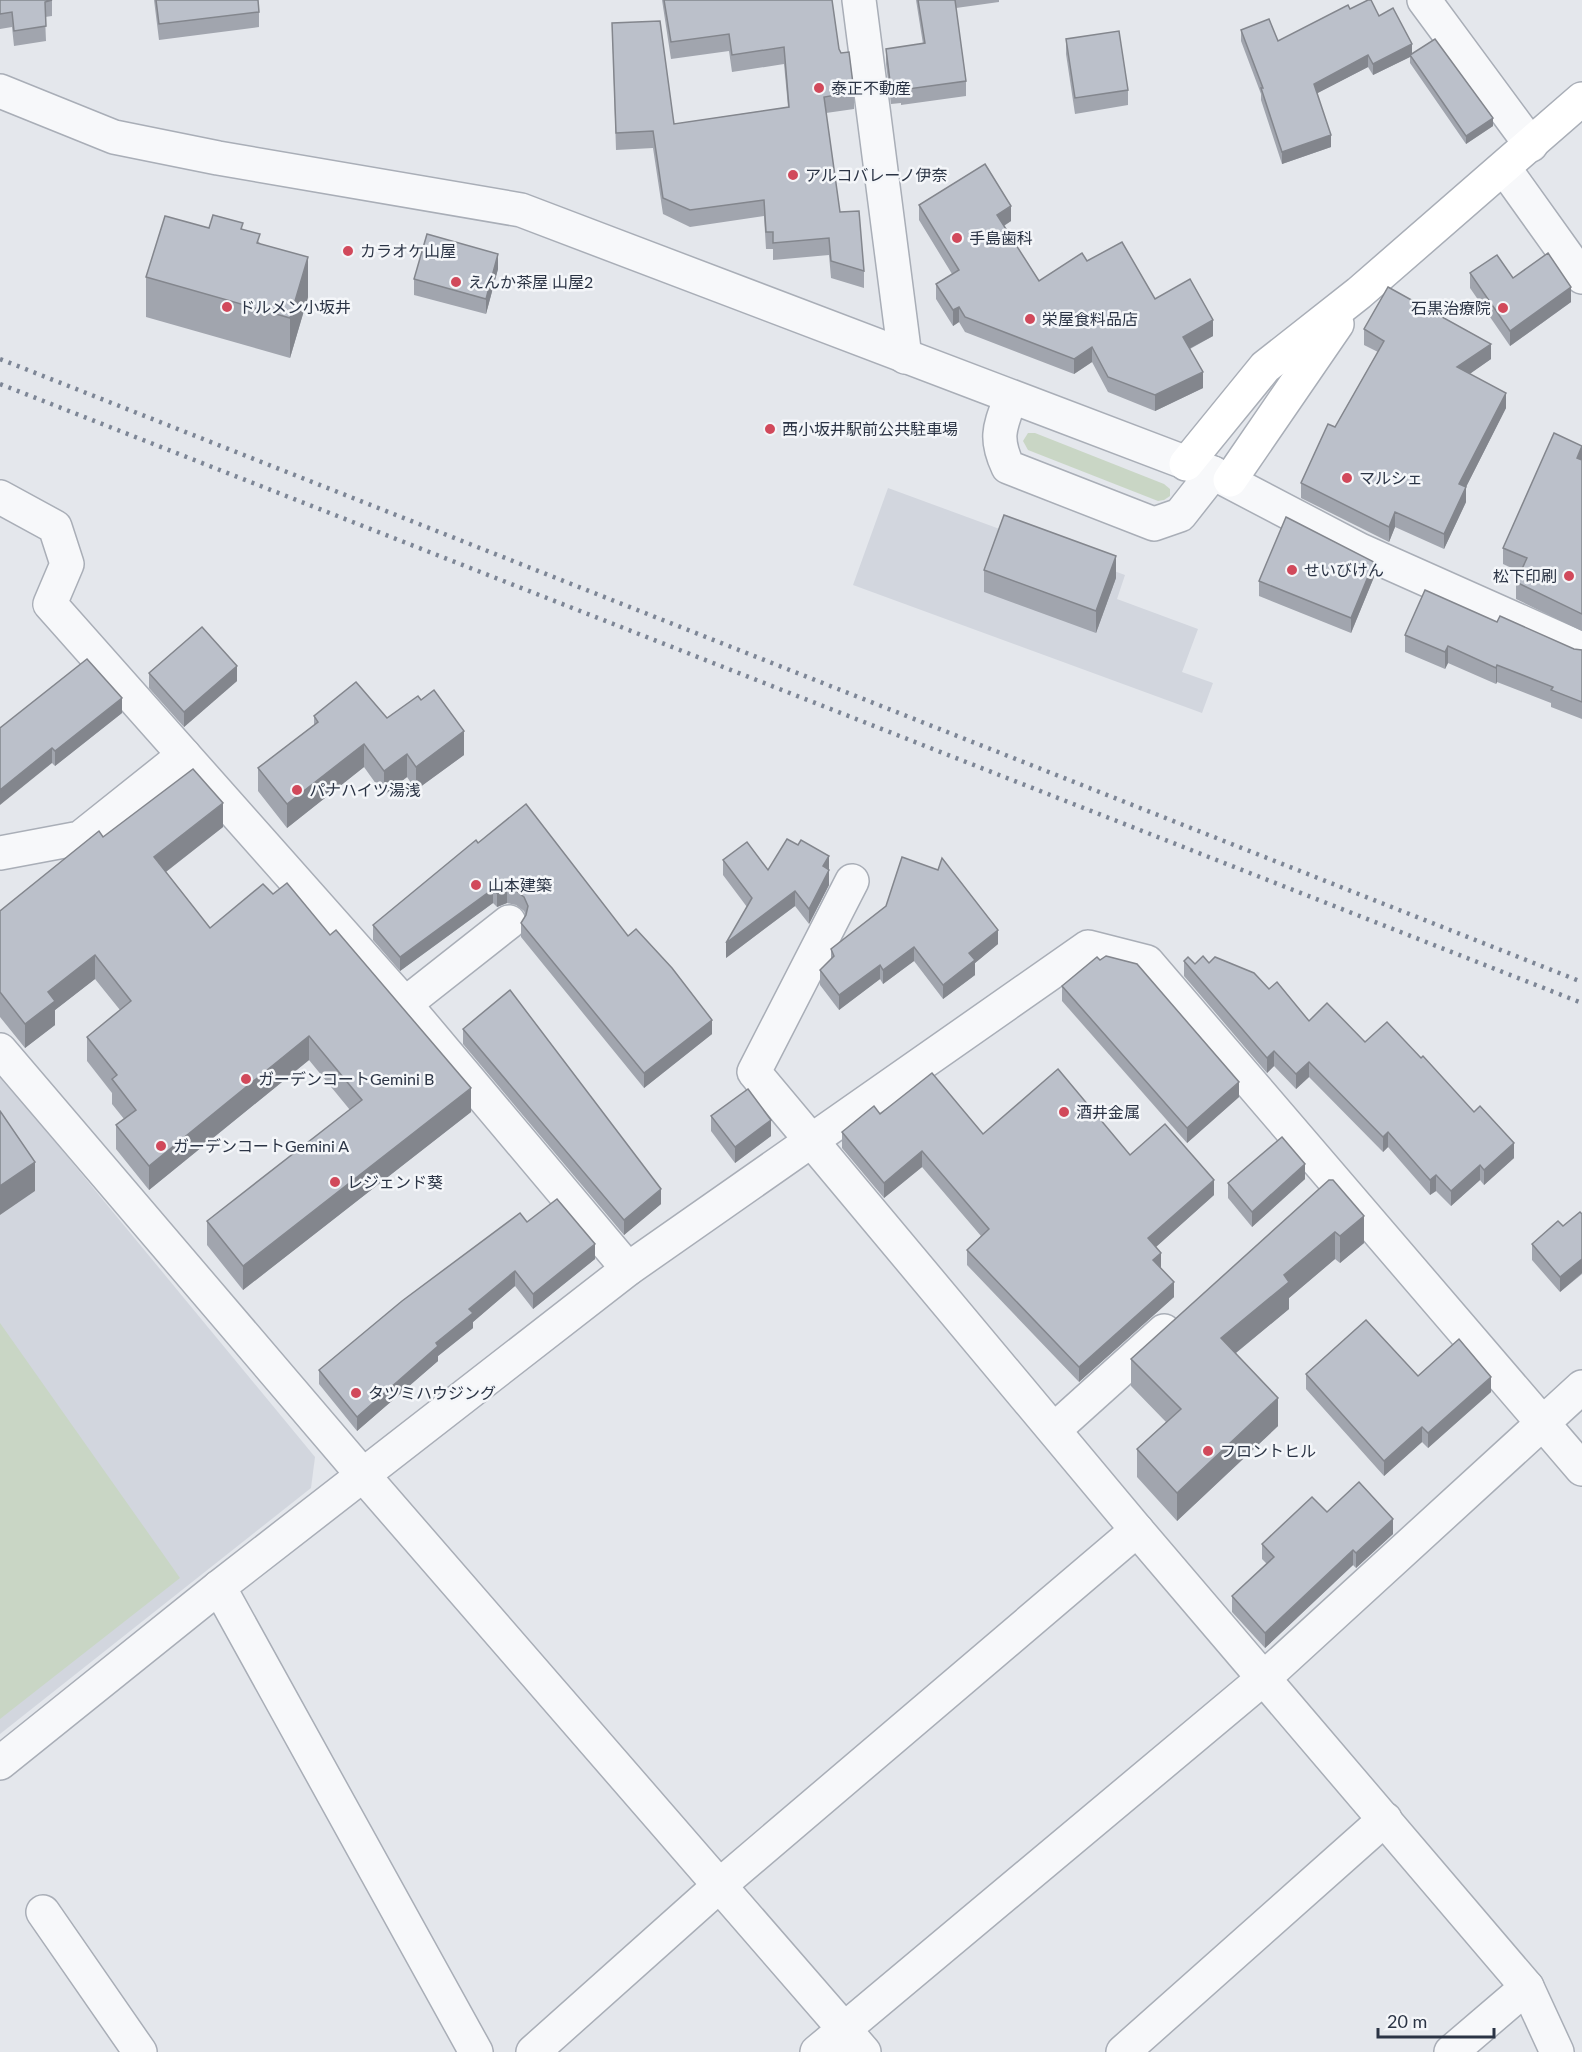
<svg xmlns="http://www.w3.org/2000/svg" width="1582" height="2052" font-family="Lato,'Noto Sans JP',sans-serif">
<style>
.built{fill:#d2d6de}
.green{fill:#c9d6c5}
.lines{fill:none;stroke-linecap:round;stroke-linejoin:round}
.street-casing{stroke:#a9aeb7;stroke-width:36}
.secondary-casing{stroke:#a9aeb7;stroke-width:36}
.street{stroke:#f7f8fa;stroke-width:33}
.secondary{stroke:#fff;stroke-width:33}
.rail{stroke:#7d8696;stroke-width:4.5;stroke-dasharray:3 6;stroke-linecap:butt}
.wall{fill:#a1a5ae}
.shaded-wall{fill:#83868d}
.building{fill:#bbc0ca;stroke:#83868d;stroke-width:1.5}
.poi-dot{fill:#d1495b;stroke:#f4f6f9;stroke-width:2}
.labels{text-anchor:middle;stroke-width:5;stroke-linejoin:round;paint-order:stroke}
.poi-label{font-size:16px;fill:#2b3445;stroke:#f4f6f9;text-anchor:start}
</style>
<rect width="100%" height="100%" fill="#e4e7ec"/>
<g class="built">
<path d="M888 488 1125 575 1117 599 1198 629 1182 672 1213 683 1202 713 853 585Z"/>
<path d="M0 1075 315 1457 311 1488 0 1734Z"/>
</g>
<g class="green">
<path d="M1028 433H1035L1164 484 1170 489V496L1164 500 1158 501 1028 450 1023 441Z"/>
<path d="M0 1323 180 1578 0 1719Z"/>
</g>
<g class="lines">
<defs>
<g id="street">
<path d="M859 0 905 357"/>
<path d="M1424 0 1531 145"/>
<path d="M0 91 114 137 218 158 521 210 1213 473 1360 550 1582 649"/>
<path d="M1504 168 1582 277"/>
<path d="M1011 397C1000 427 994 437 1008 467L1154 524 1180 515 1213 473"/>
<path d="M0 497 55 527 67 564 50 604 405 1004 628 1269"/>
<path d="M0 853 80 838 184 755"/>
<path d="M852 881 754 1072 1137 1530 1527 1987 1557 2052"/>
<path d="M405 1004 509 922"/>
<path d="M0 1050 362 1474 864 2052"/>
<path d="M1054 1430 1164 1331"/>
<path d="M219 1587 476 2052"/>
<path d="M0 1763 219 1587 628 1269 1088 947 1147 962 1582 1469"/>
<path d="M43 1912 140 2052"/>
<path d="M533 2052 720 1885 1137 1530"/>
<path d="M817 2052 1264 1678 1582 1387"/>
<path d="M1123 2052 1385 1819"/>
<path d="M1451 2052 1527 1987"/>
</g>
<g id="secondary">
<path d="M1186 464 1265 367 1359 293 1582 99"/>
<path d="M1230 480 1337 324"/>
</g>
</defs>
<use href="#street" class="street-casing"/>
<use href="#secondary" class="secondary-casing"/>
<use href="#street" class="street"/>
<use href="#secondary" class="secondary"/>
<g class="rail">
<path d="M0 359 1582 982"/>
<path d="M0 384 1582 1003"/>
</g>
</g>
<g class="wall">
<path d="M0 0H52V16L45 17 46 41 14 46 12 27 0 29Z"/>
<path d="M154 0H258L259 12V27L159 40Z"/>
<path d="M662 0H832L839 49 854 92V109L826 113 840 212 864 271V288L831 278 829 255 773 260V249H766L764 216 690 227 663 214 653 148 616 150 612 23 674 124 788 107 784 64 732 72 729 51 671 59Z"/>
<path d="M916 0H999V2L956 8 966 81V96L901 105V103L891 104 886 64V49L923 44Z"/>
<path d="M1379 16 1412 54 1493 126 1466 144 1410 63V57L1373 75 1368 67 1317 93 1331 147 1282 164 1261 100V94L1241 41V30L1278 41Z"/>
<path d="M1066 39 1128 90V105L1075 114 1066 54Z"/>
<path d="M919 205 1011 221 1004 226 1039 281 1087 261 1155 299 1213 336 1190 349 1203 388 1155 411 1108 392 1092 362 1074 374 965 332 959 322 953 326 936 299V284L952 274 919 220Z"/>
<path d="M209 228 243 229 260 243 308 297 290 358 146 317V277Z"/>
<path d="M498 269 486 314 414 295V279Z"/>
<path d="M1470 273 1513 278 1571 302 1510 346 1470 288Z"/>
<path d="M1364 329 1491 359 1469 374 1506 408 1466 487V502L1444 549 1395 527 1389 542 1301 498V483L1335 427 1378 352 1364 345Z"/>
<path d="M1582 446V631L1516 599V582L1520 572 1503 564V548Z"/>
<path d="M984 570 1116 578 1096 633 984 592Z"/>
<path d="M1374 577 1351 633 1259 596V581Z"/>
<path d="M1497 622 1574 649 1582 650V719L1551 707V703L1497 682 1496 684 1448 663 1445 669 1405 652V635Z"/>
<path d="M149 673 237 681 184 727 149 688Z"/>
<path d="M122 713 55 766 52 763 0 728Z"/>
<path d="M314 716 387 718 464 755 416 790 407 777 384 795 364 767 287 828 258 791V768L314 725Z"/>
<path d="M223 827 166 872 210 928 273 894 471 1112 243 1290 207 1245V1221L350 1110 309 1060 149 1190 116 1149V1125L124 1119 112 1104V1093L87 1061V1037L120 1010 95 979 55 1010V1025L25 1048 0 1017V911L103 837Z"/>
<path d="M478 843 628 936 712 1034 644 1088 521 937V923L526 916 524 911 516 905 507 903 497 907 493 903 400 971 373 940V925Z"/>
<path d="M798 845 829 856V885L809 924 795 906 726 958 747 907 723 875V860L768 870Z"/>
<path d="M998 944 975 963V975L943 999 914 961 883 984 880 979 839 1010 820 985V970L831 959V949Z"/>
<path d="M1100 960 1239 1097 1187 1143 1062 1001V986Z"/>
<path d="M1184 961 1195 964 1209 963 1269 989 1309 1021 1365 1042 1514 1158 1484 1185 1480 1180 1451 1206 1436 1191 1430 1195 1388 1147 1383 1152 1309 1077 1296 1089 1274 1066 1267 1073 1184 976Z"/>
<path d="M463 1029 661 1204 624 1235 463 1044Z"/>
<path d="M880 1114 983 1134 1130 1155 1214 1195 1156 1247 1161 1269 1174 1297 1079 1382 967 1265V1250L981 1236 922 1167 884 1198 842 1148V1132Z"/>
<path d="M711 1116 771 1136 735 1163 711 1131Z"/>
<path d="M1305 1179 1252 1227 1228 1198V1183Z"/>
<path d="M1329 1180 1364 1243 1340 1263 1335 1259 1289 1298V1309L1236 1353 1278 1426 1177 1521 1137 1477V1449L1166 1422 1131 1386V1359Z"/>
<path d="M1582 1214V1274L1560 1292 1532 1260V1244Z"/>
<path d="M527 1222 595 1259 533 1309 515 1286 473 1322V1328L438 1356V1361L357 1431 319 1384V1370Z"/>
<path d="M1306 1374 1418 1376 1491 1392 1428 1448 1422 1442 1384 1476 1306 1389Z"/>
<path d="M1327 1512 1393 1534 1356 1568 1353 1565 1265 1648 1232 1612V1596L1267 1564 1262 1559V1544Z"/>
</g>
<g class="shaded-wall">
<path d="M1412 44V56L1373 75V64Z"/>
<path d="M1368 55V67L1314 95V84Z"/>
<path d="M1493 118V126L1466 144V136Z"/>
<path d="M1331 135V147L1282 164V152Z"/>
<path d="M1011 206V221L997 230V215Z"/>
<path d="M498 254V269L486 314V299Z"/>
<path d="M308 257V297L290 358V318Z"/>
<path d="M1571 287V302L1510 346V331Z"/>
<path d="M959 307V322L953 326V310Z"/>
<path d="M1213 320V336L1183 352V337Z"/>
<path d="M1491 344V359L1457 383V367Z"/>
<path d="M1092 347V362L1074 374V359Z"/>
<path d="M1203 372V388L1155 411V395Z"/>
<path d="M1506 393V408L1466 487V502L1444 549V534L1459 484Z"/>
<path d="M1582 446V463L1577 458Z"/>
<path d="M1395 512V527L1389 542V527Z"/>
<path d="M1116 556V578L1096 633V611Z"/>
<path d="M1374 562V577L1351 633V618Z"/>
<path d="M1448 646V663L1445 669V652Z"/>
<path d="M1497 665V682L1496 684V668Z"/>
<path d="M237 666V681L184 727V712Z"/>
<path d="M122 698V713L55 766V751Z"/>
<path d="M464 731V755L416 790V767Z"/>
<path d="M364 744V767L287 828V804Z"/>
<path d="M52 748V763L0 805V790Z"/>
<path d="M407 754V777L384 795V771Z"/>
<path d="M223 803V827L154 881V857Z"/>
<path d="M829 856V885L809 924V909L823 866Z"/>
<path d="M493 889V903L400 971V957Z"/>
<path d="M507 889V903L497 907V893Z"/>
<path d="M795 891V906L726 958V943Z"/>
<path d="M998 930V944L975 963V975L943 999V985L969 953Z"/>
<path d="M914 947V961L883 984V970Z"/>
<path d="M95 955V979L55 1010V1025L25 1048V1024L48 992Z"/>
<path d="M880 965V979L839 1010V995Z"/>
<path d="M712 1020V1034L644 1088V1073Z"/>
<path d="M309 1036V1060L149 1190V1166Z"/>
<path d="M1274 1051V1066L1267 1073V1058Z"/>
<path d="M1309 1062V1077L1296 1089V1074Z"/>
<path d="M1239 1082V1097L1187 1143V1128Z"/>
<path d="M471 1088V1112L243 1290V1266Z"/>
<path d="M771 1120V1136L735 1163V1147Z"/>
<path d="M1388 1132V1147L1383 1152V1137Z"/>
<path d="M1514 1143V1158L1484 1185V1170Z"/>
<path d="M922 1151V1167L884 1198V1183Z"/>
<path d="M35 1162V1191L0 1215V1186Z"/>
<path d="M1305 1164V1179L1252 1227V1212Z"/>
<path d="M1480 1165V1180L1451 1206V1191Z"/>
<path d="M1436 1175V1191L1430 1195V1180Z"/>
<path d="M1214 1180V1195L1148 1254V1238Z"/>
<path d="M661 1189V1204L624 1235V1220Z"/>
<path d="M1364 1216V1243L1340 1263V1236Z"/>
<path d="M1335 1232V1259L1289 1298V1309L1221 1365V1338L1284 1275Z"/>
<path d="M595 1244V1259L533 1309V1294Z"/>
<path d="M1161 1253V1268L1153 1260Z"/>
<path d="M1582 1258V1273L1560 1292V1277Z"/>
<path d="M515 1271V1286L473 1322V1328L438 1356V1361L357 1431V1417L436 1343 469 1309Z"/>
<path d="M1174 1282V1297L1079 1382V1367Z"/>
<path d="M1491 1377V1392L1428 1448V1433Z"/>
<path d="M1278 1398V1426L1177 1521V1493Z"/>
<path d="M1422 1427V1442L1384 1476V1461Z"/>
<path d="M1393 1519V1534L1356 1568V1553Z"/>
<path d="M1353 1550V1565L1265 1648V1633Z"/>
</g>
<g class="building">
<path d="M0 0H52L45 2 46 26 14 31 12 12 0 14Z"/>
<path d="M156 0H258L259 12 159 24Z"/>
<path d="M664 0H832L839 49 841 53 849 52 854 92 824 97 840 212 859 211 864 271 831 261 829 238 773 243V232H766L764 200 690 210 663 198 653 131 616 133 612 23 660 21 674 124 789 107 784 47 732 55 729 34 671 42Z"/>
<path d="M918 0H955L966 81 901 90V87L891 89 886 49 925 43Z"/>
<path d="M1368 0H1371L1379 16 1393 8 1412 44 1373 64 1368 55 1314 84 1331 135 1282 152 1261 88H1263L1241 30 1269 19 1278 41 1348 5 1350 9Z"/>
<path d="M1119 31 1128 90 1075 98 1066 39Z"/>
<path d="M1435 39 1493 118 1466 136 1410 55Z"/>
<path d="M985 164 1011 206 997 215 1039 281 1082 253 1087 261 1122 242 1155 299 1190 279 1213 320 1183 337 1203 372 1155 395 1108 377 1092 347 1074 359 965 317 959 307 953 310 936 284 959 270 919 205Z"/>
<path d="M213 215 243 223 241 229 260 234 257 243 308 257 290 318 146 277 165 216 209 228Z"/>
<path d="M427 234 498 254 486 299 414 279Z"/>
<path d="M1548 253 1571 287 1510 331 1470 273 1497 255 1513 278Z"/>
<path d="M1388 287 1491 344 1457 367 1506 393 1459 484 1466 487 1444 534 1395 512 1389 527 1301 483 1328 424 1335 427 1384 341 1364 329Z"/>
<path d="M1554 433 1582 446 1577 458 1582 460V614L1516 582 1527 558 1503 548Z"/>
<path d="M1004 515 1116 556 1096 611 984 570Z"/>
<path d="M1286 517 1374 562 1351 618 1259 581Z"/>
<path d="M1425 590 1497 622 1500 616 1574 649 1582 650V702L1551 690 1553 687 1497 665 1496 668 1448 646 1445 652 1405 635Z"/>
<path d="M202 627 237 666 184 712 149 673Z"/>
<path d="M87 659 122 698 55 751 52 748 0 790V728Z"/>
<path d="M356 682 387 718 418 696 421 700 434 690 464 731 416 767 407 754 384 771 364 744 287 804 258 768 318 722 314 716Z"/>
<path d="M193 769 223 803 154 857 210 928 263 884 273 894 287 883 330 935 336 930 471 1088 243 1266 207 1221 362 1100 309 1036 149 1166 116 1125 136 1110 112 1079 117 1075 87 1037 131 1001 95 955 48 992 55 1001 25 1024 0 992V911L99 831 103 837Z"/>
<path d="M526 804 628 936 636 929 672 968 712 1020 644 1073 521 923 526 915 528 906 524 897 516 891 507 889 497 893 493 889 400 957 373 925 476 840 478 843Z"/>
<path d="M787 839 798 845 801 840 829 856 823 866 829 870 809 909 795 891 726 943 752 898 723 860 747 842 768 870Z"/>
<path d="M902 857 938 870 942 858 998 930 969 953 975 960 943 985 914 947 883 970 880 965 839 995 820 970 834 956 831 949 886 906Z"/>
<path d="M1106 956 1137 964 1239 1082 1187 1128 1062 986 1097 957 1100 960Z"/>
<path d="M1203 956 1209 963 1215 957 1254 973 1269 989 1277 982 1309 1021 1327 1003 1365 1042 1387 1022 1421 1058 1423 1056 1474 1112 1480 1106 1514 1143 1484 1170 1480 1165 1451 1191 1436 1175 1430 1180 1388 1132 1383 1137 1309 1062 1296 1074 1274 1051 1267 1058 1184 961 1188 957 1195 964Z"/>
<path d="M510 990 661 1189 624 1220 463 1029Z"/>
<path d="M1058 1069 1130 1155 1165 1124 1214 1180 1148 1238 1161 1253 1153 1260 1174 1282 1079 1367 967 1250 989 1229 922 1151 884 1183 842 1132 874 1106 880 1114 932 1073 983 1134Z"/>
<path d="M748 1089 771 1120 735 1147 711 1116Z"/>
<path d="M0 1111 35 1162 0 1186Z"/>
<path d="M1282 1137 1305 1164 1252 1212 1228 1183Z"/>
<path d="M1329 1180H1333L1364 1216 1340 1236 1335 1232 1284 1275 1289 1282 1221 1338 1278 1398 1177 1493 1137 1449 1181 1409 1131 1359Z"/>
<path d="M557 1199 595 1244 533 1294 515 1271 469 1309 473 1313 436 1343 438 1346 357 1417 319 1370 402 1301 520 1213 527 1222Z"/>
<path d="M1580 1212 1582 1214V1259L1560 1277 1532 1244 1558 1221 1563 1226Z"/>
<path d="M1366 1320 1418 1376 1459 1339 1491 1377 1428 1433 1422 1427 1384 1461 1306 1374Z"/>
<path d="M1359 1482 1393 1519 1356 1553 1353 1550 1265 1633 1232 1596 1274 1557 1262 1544 1312 1497 1327 1512Z"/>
</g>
<g class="poi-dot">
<circle cx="819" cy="88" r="6"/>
<circle cx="793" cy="175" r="6"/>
<circle cx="957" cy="238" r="6"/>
<circle cx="348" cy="251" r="6"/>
<circle cx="456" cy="282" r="6"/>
<circle cx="227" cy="307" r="6"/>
<circle cx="1503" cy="308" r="6"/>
<circle cx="1030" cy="319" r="6"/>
<circle cx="770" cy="429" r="6"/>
<circle cx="1347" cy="478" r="6"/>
<circle cx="1292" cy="570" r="6"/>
<circle cx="1569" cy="576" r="6"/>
<circle cx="297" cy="790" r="6"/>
<circle cx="476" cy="885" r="6"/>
<circle cx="246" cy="1079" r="6"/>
<circle cx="1064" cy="1112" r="6"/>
<circle cx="161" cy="1146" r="6"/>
<circle cx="335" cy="1182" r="6"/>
<circle cx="356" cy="1393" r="6"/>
<circle cx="1208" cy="1451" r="6"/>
</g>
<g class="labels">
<g class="poi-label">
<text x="831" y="94">泰正不動産</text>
<text x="805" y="181">アルコバレーノ伊奈</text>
<text x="969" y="244">手島歯科</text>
<text x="360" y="257">カラオケ山屋</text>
<text x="468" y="288">えんか茶屋 山屋2</text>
<text x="239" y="313">ドルメン小坂井</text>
<text x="1491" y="314" text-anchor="end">石黒治療院</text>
<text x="1042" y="325">栄屋食料品店</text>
<text x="782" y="435">西小坂井駅前公共駐車場</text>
<text x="1359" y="484">マルシェ</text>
<text x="1304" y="576">せいびけん</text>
<text x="1557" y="582" text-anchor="end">松下印刷</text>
<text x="309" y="796">パナハイツ湯浅</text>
<text x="488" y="891">山本建築</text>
<text x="258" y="1085">ガーデンコートGemini B</text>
<text x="1076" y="1118">酒井金属</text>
<text x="173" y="1152">ガーデンコートGemini A</text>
<text x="347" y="1188">レジェンド葵</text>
<text x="368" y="1399">タツミハウジング</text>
<text x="1220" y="1457">フロントヒル</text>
</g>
</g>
<path d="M1378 2028v9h116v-9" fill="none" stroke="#2b3445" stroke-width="3"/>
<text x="1387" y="2028" font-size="18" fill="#2b3445" stroke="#f4f6f9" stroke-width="4.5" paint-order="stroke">20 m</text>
</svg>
